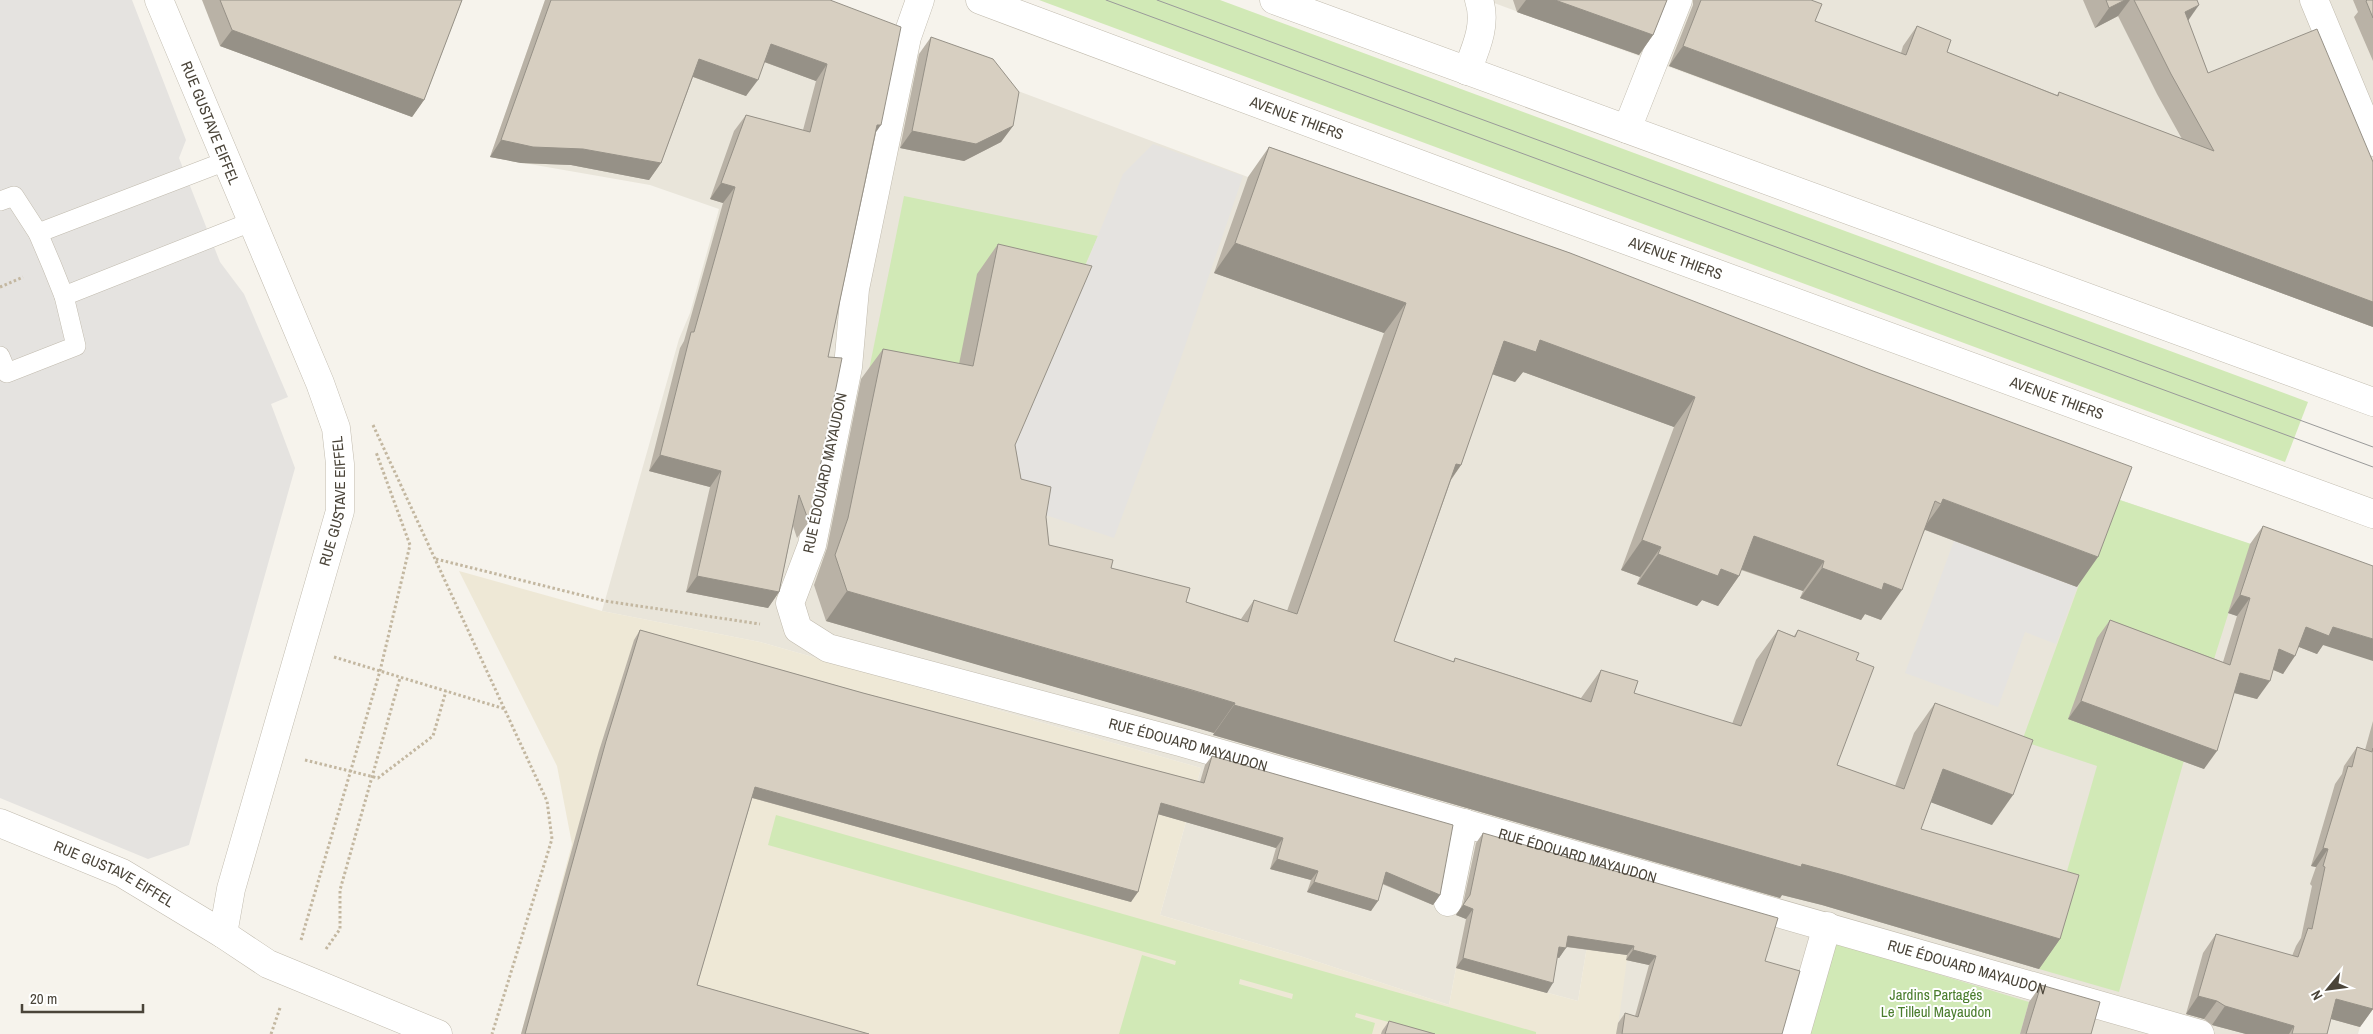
<svg xmlns="http://www.w3.org/2000/svg" width="2373" height="1034" font-family="'Archivo Narrow',sans-serif">
<style>
.residential{fill:#e9e5da}
.education{fill:#eee8d6}
.green{fill:#d1e9b6;fill-rule:evenodd}
.parking{fill:#e5e3e0}
.lines{fill:none;stroke-linecap:round;stroke-linejoin:round}
.service-casing{stroke:#c1bbae;stroke-width:20}
.minor-casing{stroke:#c1bbae;stroke-width:29}
.tertiary-casing{stroke:#c1bbae;stroke-width:29}
.path{stroke:#c3b7a0;stroke-width:3;stroke-dasharray:2.5 2.5;stroke-linecap:butt}
.service{stroke:#fff;stroke-width:19}
.minor{stroke:#fff;stroke-width:28}
.tertiary{stroke:#fff;stroke-width:28}
.tram{stroke:#9a9a9a;stroke-width:1}
.wall{fill:#b9b2a6}
.shaded-wall{fill:#969187}
.building{fill:#d7cfc1;stroke:#969187}
.labels{text-anchor:middle;stroke-width:4;stroke-linejoin:round;paint-order:stroke}
.street-label{font-size:15px;fill:#4a4439;stroke:#fff}
.park-label{font-size:15px;fill:#497c2c;stroke:#fff}
</style>
<rect width="100%" height="100%" fill="#f6f3ec"/>
<g class="residential">
<path d="M545 0H775L1248 177 1549 284 2111 497 2250 544 2373 589V981L2358 1034H1617L1589 934 1578 1001 1456 968 1449 1005 1303 957 1160 915 1201 768 760 642 602 611 679 339 690 313 719 209 650 185 490 157Z"/>
<path d="M1486 0H2373V327L1680 71Z"/>
</g>
<path class="education" d="M459 571 602 611 760 642 1201 768 1160 915 1303 957 1449 1005 1456 968 1578 1001 1589 934 1636 892 1617 1034H521L572 844 557 766Z"/>
<g class="green">
<path d="M1039 0H1220L2308 402 2285 462Z"/>
<path d="M904 196 1098 236 1021 411 867 380Z"/>
<path d="M2111 497 2251 544C2201 692 2161 842 2119 992L2039 969 2097 766 2022 741Z"/>
<path d="M776 815 1536 1032V1034H1432L1356 1013 1355 1017 1375 1023 1372 1034H1119L1142 955 1175 965 1176 961 768 845ZM1240 979 1293 994 1292 999 1239 984Z"/>
<path d="M1836 943 2029 1002 2020 1034H1810Z"/>
</g>
<g class="parking">
<path d="M0 0H132L186 140 179 158 220 262 244 294 288 397 271 404 295 468 189 845 148 859 0 798Z"/>
<path d="M1153 144 1243 176 1182 355 1114 538 1010 503 1001 474 1123 174Z"/>
<path d="M1954 541 2077 587 2056 644 2025 632 1998 707 1905 673Z"/>
</g>
<g class="lines">
<defs>
<g id="service">
<path d="M0 201 14 196 38 233 52 266 64 296 76 346 7 373 0 356"/>
<path d="M38 233 226 161"/>
<path d="M64 296 251 222"/>
</g>
<g id="minor">
<path id="s1" d="M920 0 907 37 855 289 848 367 812 545 790 603 798 629 828 648 1180 742 2200 1034"/>
<path d="M2314 0 2373 142"/>
<path d="M1467 71C1476 48 1487 24 1479 0"/>
<path d="M1627 129 1678 0"/>
<path id="s2" d="M0 823 122 873 223 934 231 889 340 511V464L336 428 320 383 159 0"/>
<path d="M1448 902 1464 823"/>
<path d="M223 934 268 964 438 1034"/>
<path d="M1796 1034 1827 926"/>
</g>
<g id="tertiary">
<path id="s3" d="M980 0 1519 201 2373 514"/>
<path d="M1274 0 2373 402"/>
</g>
</defs>
<use href="#service" class="service-casing"/>
<use href="#minor" class="minor-casing"/>
<use href="#tertiary" class="tertiary-casing"/>
<g class="path">
<path d="M0 287 23 277"/>
<path d="M373 425 547 801 552 839 492 1034"/>
<path d="M436 559 605 601 760 624"/>
<path d="M334 657 505 709"/>
<path d="M305 760 378 778 433 736 446 691"/>
<path d="M301 940 380 671 410 545 376 452"/>
<path d="M326 949 340 929V890L400 678"/>
<path d="M271 1034 280 1008"/>
</g>
<use href="#service" class="service"/>
<use href="#minor" class="minor"/>
<use href="#tertiary" class="tertiary"/>
<g class="tram">
<path d="M1106 0 2373 467"/>
<path d="M1157 0 2373 447"/>
</g>
</g>
<g class="wall">
<path d="M202 0H462L424 100 412 117 220 46Z"/>
<path d="M545 0H830L876 133 828 357 809 522 797 538 793 526 779 592 768 608 686 592 710 487 649 471 680 348 684 341 723 203 710 199 734 131 746 115 803 130 816 81 764 62 746 96 693 77 661 163 649 180 571 165 521 163 490 157Z"/>
<path d="M1513 0H1667L1653 35 1639 55 1517 12Z"/>
<path d="M1693 0H1811L1815 21 1901 53 1903 46 1917 26 1947 52 2057 95 2059 92 2182 139 2157 94 2118 16 2095 28 2083 0H2197L2188 21 2208 73 2373 162V327L1669 66 1693 5Z"/>
<path d="M2353 0H2373V61L2354 17 2358 12Z"/>
<path d="M931 37 1013 126 1001 142 964 161 900 148 919 54Z"/>
<path d="M1269 147 1570 253 2077 587 1925 530 1881 620 1865 614 1861 620 1800 598 1803 591 1741 570 1739 576 1718 606 1702 600 1697 606 1637 584 1640 577 1621 570 1674 427 1523 372 1515 382 1492 374 1461 465 1451 480 1394 641 1453 662 1455 658 1581 698 1601 670 1634 693 1732 724 1756 660 1778 630 1794 636 1798 630 1856 660 1837 765 1895 786 1914 733 1935 703 1992 825 1931 802 1921 829 2060 939 2039 969 1822 905 1782 895 1780 898 1213 735 1214 733 1171 720 826 621 814 585 827 548 861 379 883 349 959 364 977 274 998 244 1015 445 1021 479 1046 517 1049 545 1111 568 1186 602 1241 619 1254 600 1287 611 1384 333 1214 273 1248 177Z"/>
<path d="M2263 526 2323 645 2317 654 2299 647 2283 674 2273 670 2257 699 2234 693 2204 769 2068 719 2097 638 2110 620 2223 662 2237 616 2228 613 2250 544Z"/>
<path d="M640 630 863 693 1200 782 1205 765 1212 756 1440 895 1433 905 1382 884 1371 911 1307 892 1311 880 1270 869 1276 848 1158 814 1131 902 752 798 697 985 869 1034H521L599 751 634 640Z"/>
<path d="M2373 721V1009L2360 1027 2331 1019 2327 1034H2246L2212 1025 2204 1019 2186 1014 2203 953 2216 934 2292 956 2296 946 2301 938 2312 886 2310 884 2316 867 2311 866 2335 784 2342 774 2344 766 2357 747 2365 750Z"/>
<path d="M1483 833 1765 961 1782 1034H1616L1618 1023 1625 1013 1635 1016 1649 965 1626 960 1627 955 1566 947 1559 958 1557 957 1547 993 1456 968 1466 919 1456 915 1463 904 1476 843Z"/>
<path d="M2041 985 2091 1034H2020L2029 1002Z"/>
<path d="M1389 1021 1435 1034H1381L1382 1031Z"/>
</g>
<g class="shaded-wall">
<path d="M1526 0H1555L1653 35 1639 55 1517 12Z"/>
<path d="M2125 0H2130L2118 16 2095 28 2109 8Z"/>
<path d="M2199 5 2185 25V12Z"/>
<path d="M232 30 424 100 412 117 220 46Z"/>
<path d="M771 44 827 64 816 81 759 60Z"/>
<path d="M1683 46 2373 302V327L1669 66Z"/>
<path d="M699 59 758 80 746 96 688 75Z"/>
<path d="M877 125H881L869 142Z"/>
<path d="M1013 126 1001 142 964 161 900 148 912 131Z"/>
<path d="M501 140 583 149 661 163 649 180 571 165 521 163 490 157Z"/>
<path d="M721 183 735 187 723 203 710 199Z"/>
<path d="M1235 243 1406 303 1384 333 1214 273Z"/>
<path d="M1540 340 1695 397 1674 427 1523 372 1515 382 1483 371 1504 341Z"/>
<path d="M660 455 721 471 710 487 649 471Z"/>
<path d="M1456 464 1461 465 1440 495Z"/>
<path d="M1943 499 2098 557 2077 587 1923 529 1941 504Z"/>
<path d="M1754 536 1824 561 1803 591 1732 566Z"/>
<path d="M1642 540 1661 547 1640 577 1621 570Z"/>
<path d="M1658 554 1721 569 1739 576 1718 606 1702 600 1697 606 1637 584Z"/>
<path d="M1822 568 1884 583 1902 590 1881 620 1865 614 1861 620 1800 598Z"/>
<path d="M697 576 779 592 768 608 686 592Z"/>
<path d="M847 591 1235 703 1214 733 826 621Z"/>
<path d="M2240 595 2250 598 2237 616 2228 613Z"/>
<path d="M2306 627H2333L2373 639V661L2323 645 2317 654 2294 645Z"/>
<path d="M2279 649 2295 656 2283 674 2267 667Z"/>
<path d="M2240 673 2270 681 2257 699 2227 691Z"/>
<path d="M2081 701 2217 751 2204 769 2068 719Z"/>
<path d="M1234 705 1843 875 2060 939 2039 969 1822 905 1782 895 1780 898 1213 735Z"/>
<path d="M1943 769 2013 795 1992 825 1922 799Z"/>
<path d="M755 787 1138 892 1131 902 749 797Z"/>
<path d="M1161 803 1283 838 1276 848 1154 813Z"/>
<path d="M2323 848 2328 849 2316 867 2311 866Z"/>
<path d="M1277 859 1318 871 1311 880 1270 869Z"/>
<path d="M1386 872 1440 895 1433 905 1379 882Z"/>
<path d="M1314 882 1378 901 1371 911 1307 892Z"/>
<path d="M1463 905 1473 909 1466 919 1456 915Z"/>
<path d="M1568 936 1634 946 1627 955 1561 946Z"/>
<path d="M1559 947 1566 948 1559 958 1552 956Z"/>
<path d="M1633 950 1656 956 1649 965 1626 960Z"/>
<path d="M1463 958 1553 983 1547 993 1456 968Z"/>
<path d="M2198 996 2217 1001 2204 1019 2186 1014Z"/>
<path d="M2336 999 2373 1009 2360 1027 2324 1017Z"/>
<path d="M2225 1006 2294 1026 2289 1034H2246L2212 1025Z"/>
</g>
<g class="building">
<path d="M220 0H462L424 100 232 30Z"/>
<path d="M551 0H830L901 27 881 125H877L828 357 842 358 809 522 799 495 779 592 697 576 721 471 660 455 691 332H694L735 187 721 183 746 115 810 132 827 64 771 44 758 80 699 59 661 163 583 149 533 147 501 140Z"/>
<path d="M1555 0H1667L1653 35Z"/>
<path d="M1701 0H1811L1822 4 1815 21 1906 55 1917 26 1951 40 1947 52 2058 96 2059 92 2214 151 2171 74 2134 0H2197L2199 5 2185 12 2208 73 2317 29 2373 162V302L1683 46Z"/>
<path d="M2106 0H2125L2109 8Z"/>
<path d="M2367 0H2373V18L2366 1Z"/>
<path d="M931 37 993 59 1019 92 1013 126 976 144 912 131Z"/>
<path d="M1269 147 1570 253 1873 371 2132 467 2098 557 1943 499 1941 504 1935 501 1902 590 1884 583 1882 590 1822 568 1824 561 1754 536 1739 576 1721 569 1718 576 1658 554 1661 547 1642 540 1695 397 1540 340 1536 352 1504 341 1461 465 1456 464 1394 641 1454 662 1455 658 1591 702 1601 670 1638 681 1634 693 1741 726 1778 630 1795 637 1798 630 1859 653 1856 660 1874 667 1837 765 1904 789 1935 703 2033 740 2013 795 1943 769 1921 829 2079 875 2060 939 1843 875 1802 864 1801 867 1234 705 1235 703 1192 690 847 591 835 555 848 518 883 349 973 366 998 244 1092 266 1015 445 1021 479 1051 487 1046 517 1049 545 1113 560 1111 568 1190 588 1186 602 1248 622 1254 600 1297 614 1406 303 1235 243Z"/>
<path d="M2263 526 2373 566V639L2333 627 2329 636 2306 627 2295 656 2279 649 2270 681 2240 673 2217 751 2081 701 2110 620 2230 665 2250 598 2240 595Z"/>
<path d="M640 630 863 693 1204 783 1212 756 1453 825 1440 895 1386 872 1378 901 1314 882 1318 871 1277 859 1283 838 1161 803 1138 892 755 787 697 985 869 1034H525L606 741Z"/>
<path d="M2357 747 2372 752 2373 748V1009L2336 999 2327 1034H2292L2294 1026 2225 1006 2217 1001 2198 996 2216 934 2298 957 2308 928 2312 929 2325 867 2323 866 2328 849 2323 848 2348 766 2352 767Z"/>
<path d="M1483 833 1778 918 1765 961 1800 971 1782 1034H1622L1625 1013 1638 1017 1656 956 1633 950 1634 946 1568 936 1566 948 1559 947 1553 983 1463 958 1473 909 1463 905 1470 895Z"/>
<path d="M2041 985 2100 1002 2091 1034H2026Z"/>
<path d="M1389 1021 1435 1034H1385Z"/>
</g>
<g class="labels">
<g class="street-label">
<text dy="5" stroke="none"><textPath href="#s3" startOffset="338">AVENUE THIERS</textPath></text>
<text transform="translate(210 123) rotate(68)" y="5">RUE GUSTAVE EIFFEL</text>
<text dy="5" stroke="none"><textPath href="#s3" startOffset="742">AVENUE THIERS</textPath></text>
<text dy="5" stroke="none"><textPath href="#s3" startOffset="1148">AVENUE THIERS</textPath></text>
<text transform="translate(825 473) rotate(-78)" y="5">RUE ÉDOUARD MAYAUDON</text>
<text dy="5" stroke="none"><textPath href="#s2" startOffset="698">RUE GUSTAVE EIFFEL</textPath></text>
<text dy="5" stroke="none"><textPath href="#s1" startOffset="1054">RUE ÉDOUARD MAYAUDON</textPath></text>
<text dy="5" stroke="none"><textPath href="#s1" startOffset="1459">RUE ÉDOUARD MAYAUDON</textPath></text>
<text dy="5" stroke="none"><textPath href="#s2" startOffset="125">RUE GUSTAVE EIFFEL</textPath></text>
<text dy="5" stroke="none"><textPath href="#s1" startOffset="1864">RUE ÉDOUARD MAYAUDON</textPath></text>
</g>
<g class="park-label">
<text x="1936" y="1000">Jardins Partagés<tspan x="1936" dy="17">Le Tilleul Mayaudon</tspan></text>
</g>
</g>
<g transform="translate(2328 989) rotate(241)" stroke="#ffffff" stroke-width="4" paint-order="stroke">
<path d="M0-4L9 19L0 12L-9 19Z" fill="#4a4439"/>
<text y="-8" font-size="14" font-weight="bold" text-anchor="middle" fill="#4a4439">N</text>
</g>
<path d="M22 1004v8h121v-8" fill="none" stroke="#4a4439" stroke-width="2.5"/>
<text x="30" y="1004" font-size="15" fill="#4a4439" stroke="#ffffff" stroke-width="4" paint-order="stroke">20 m</text>
</svg>
